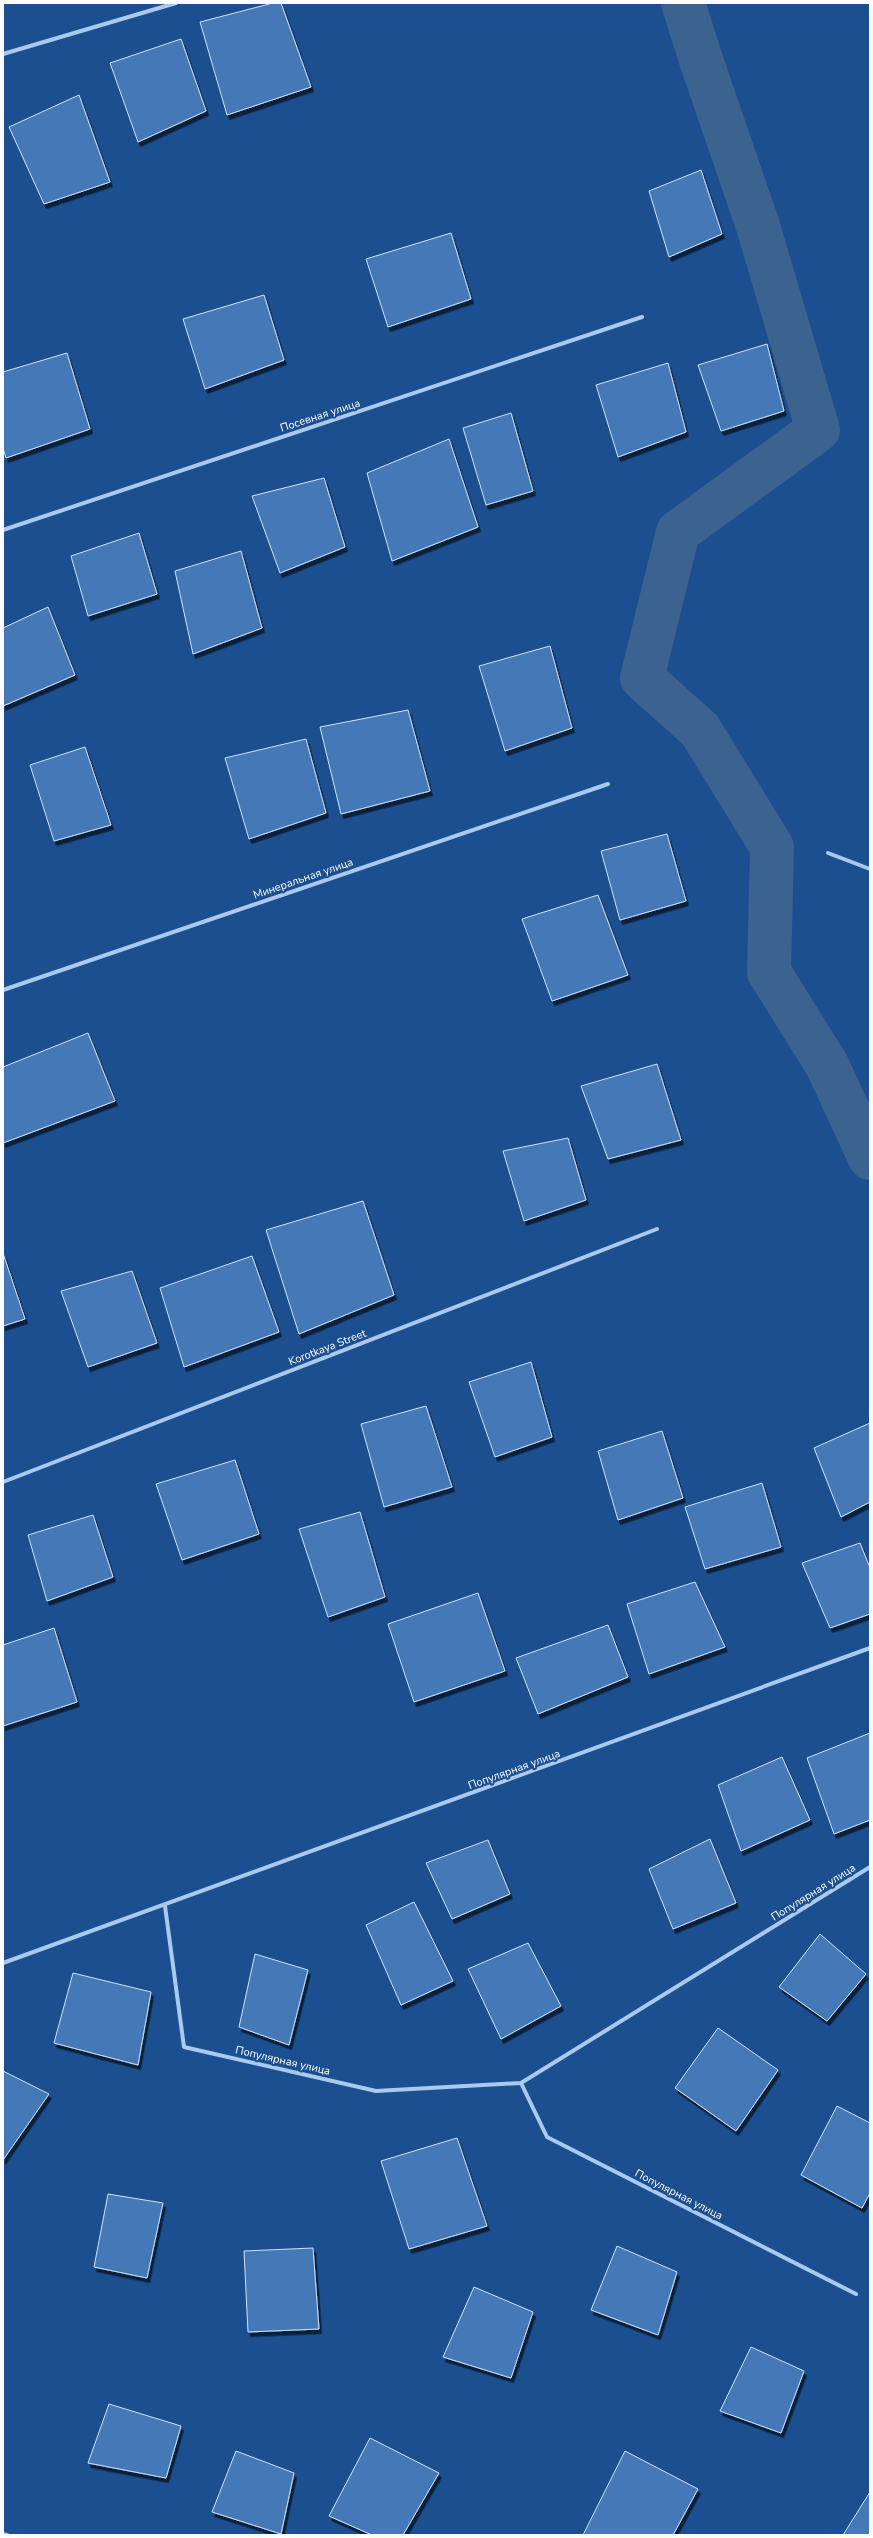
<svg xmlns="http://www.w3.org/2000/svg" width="873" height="2538" font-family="'Nunito Sans',sans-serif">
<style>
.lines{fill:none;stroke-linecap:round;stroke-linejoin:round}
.canal{stroke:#3c6290;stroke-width:44}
.building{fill:#4478b7;stroke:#cfe3fa;filter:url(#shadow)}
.street{stroke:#a9c9ee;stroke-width:4}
.labels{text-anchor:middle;stroke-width:4;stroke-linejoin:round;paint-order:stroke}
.street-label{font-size:11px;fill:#fff;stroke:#1b4f8f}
</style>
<defs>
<filter id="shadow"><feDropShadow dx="2.5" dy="4.5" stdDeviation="0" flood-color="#0009"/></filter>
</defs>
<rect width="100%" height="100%" fill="#1b4f8f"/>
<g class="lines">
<path class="canal" d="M683 3 701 60 758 226 818 430 678 532 642 678 700 730 772 847 769 972 827 1065 870 1158"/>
</g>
<g class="building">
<path d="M273 3H281L311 87 227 115 200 22Z"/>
<path d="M181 39 206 111 138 142 110 63Z"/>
<path d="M79 95 110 182 44 204 9 127Z"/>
<path d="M701 170 722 234 669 257 649 191Z"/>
<path d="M451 233 471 299 388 327 366 259Z"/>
<path d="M264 295 284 360 205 389 183 319Z"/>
<path d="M767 344 784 411 721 431 698 365Z"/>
<path d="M67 353 90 429 6 458 3 448V372Z"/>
<path d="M668 363 686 432 618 457 596 385Z"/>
<path d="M511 413 533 491 486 505 463 428Z"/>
<path d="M449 439 478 527 392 561 367 473Z"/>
<path d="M324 478 345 547 280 573 252 496Z"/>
<path d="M139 533 157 594 88 616 71 556Z"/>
<path d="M241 551 262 628 193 654 175 571Z"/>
<path d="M48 607 75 675 3 706V628Z"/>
<path d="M550 646 572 728 505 751 479 666Z"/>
<path d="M408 710 430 791 341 814 320 727Z"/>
<path d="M306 739 326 813 249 839 225 758Z"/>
<path d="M85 747 111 825 54 841 30 765Z"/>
<path d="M667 834 686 901 620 920 601 851Z"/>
<path d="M598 895 628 975 552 1001 522 919Z"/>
<path d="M88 1033 115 1101 3 1143V1067Z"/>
<path d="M657 1064 681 1140 608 1159 581 1086Z"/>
<path d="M568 1138 586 1200 524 1221 503 1151Z"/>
<path d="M363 1201 394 1295 299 1334 266 1230Z"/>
<path d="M3 1253 25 1319 3 1326Z"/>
<path d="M252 1256 279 1332 184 1367 160 1288Z"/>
<path d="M132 1271 157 1343 88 1367 61 1291Z"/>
<path d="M531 1362 552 1437 495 1457 469 1382Z"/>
<path d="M426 1406 452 1487 384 1507 361 1424Z"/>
<path d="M870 1423V1502L841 1517 814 1448Z"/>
<path d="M662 1431 683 1498 618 1520 598 1451Z"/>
<path d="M235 1460 259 1534 182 1560 156 1484Z"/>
<path d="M762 1483 781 1547 705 1569 685 1507Z"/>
<path d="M360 1512 385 1597 328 1617 299 1529Z"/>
<path d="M93 1515 113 1577 47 1601 28 1535Z"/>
<path d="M860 1543 870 1568V1614L830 1628 802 1563Z"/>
<path d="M695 1582 725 1647 649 1674 627 1604Z"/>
<path d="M478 1593 505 1671 414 1702 388 1624Z"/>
<path d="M608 1625 628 1677 538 1714 516 1658Z"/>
<path d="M54 1628 77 1702 3 1726V1645Z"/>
<path d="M870 1733V1820L834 1834 807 1758Z"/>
<path d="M782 1757 810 1820 741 1851 718 1785Z"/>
<path d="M710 1839 736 1903 673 1929 649 1869Z"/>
<path d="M488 1840 510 1894 452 1919 426 1863Z"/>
<path d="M414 1902 453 1981 401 2005 366 1925Z"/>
<path d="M820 1934 866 1974 827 2021 779 1987Z"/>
<path d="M528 1943 561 2006 501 2039 468 1969Z"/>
<path d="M255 1954 308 1970 289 2045 239 2027Z"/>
<path d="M73 1973 151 1992 138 2065 54 2043Z"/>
<path d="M718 2028 778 2070 736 2131 675 2088Z"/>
<path d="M3 2071 49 2094 3 2160Z"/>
<path d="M837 2106 870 2123V2193L862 2208 801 2175Z"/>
<path d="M457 2138 487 2226 409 2249 381 2161Z"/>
<path d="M108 2194 163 2203 147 2278 94 2267Z"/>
<path d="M617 2246 677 2272 658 2335 591 2310Z"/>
<path d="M313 2248 319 2329 248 2332 244 2251Z"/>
<path d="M474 2287 533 2312 511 2378 443 2357Z"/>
<path d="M751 2347 804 2371 781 2433 720 2411Z"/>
<path d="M109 2404 181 2426 166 2478 88 2463Z"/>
<path d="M370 2438 439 2473 403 2535H372L329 2516Z"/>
<path d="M236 2451 294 2473 281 2534 212 2512Z"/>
<path d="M625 2451 698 2489 673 2535H583Z"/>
<path d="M870 2492V2535H843Z"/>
</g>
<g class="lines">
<g class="street">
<path d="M3 54 176 3"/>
<path d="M3 530 642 317"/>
<path d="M828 853 870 869"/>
<path d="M3 990 608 784"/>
<path d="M3 1482 657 1229"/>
<path d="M165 1906 184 2047 376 2091 521 2083 870 1867"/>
<path d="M3 1963 870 1648"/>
<path d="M521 2083 547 2137 856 2294"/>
<path d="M3 2534 7 2535"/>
</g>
</g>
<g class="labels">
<g class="street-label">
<text transform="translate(320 415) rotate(-18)" y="4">Посевная улица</text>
<text transform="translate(303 878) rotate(-19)" y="4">Минеральная улица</text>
<text transform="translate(327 1347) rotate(-21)" y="4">Korotkaya Street</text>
<text transform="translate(514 1769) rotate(-20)" y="4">Популярная улица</text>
<text transform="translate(813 1892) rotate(-32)" y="4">Популярная улица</text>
<text transform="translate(283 2060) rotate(13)" y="4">Популярная улица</text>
<text transform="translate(679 2194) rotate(27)" y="4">Популярная улица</text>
</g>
</g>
<rect width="873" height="2538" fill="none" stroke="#ffffff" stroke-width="8"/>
</svg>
